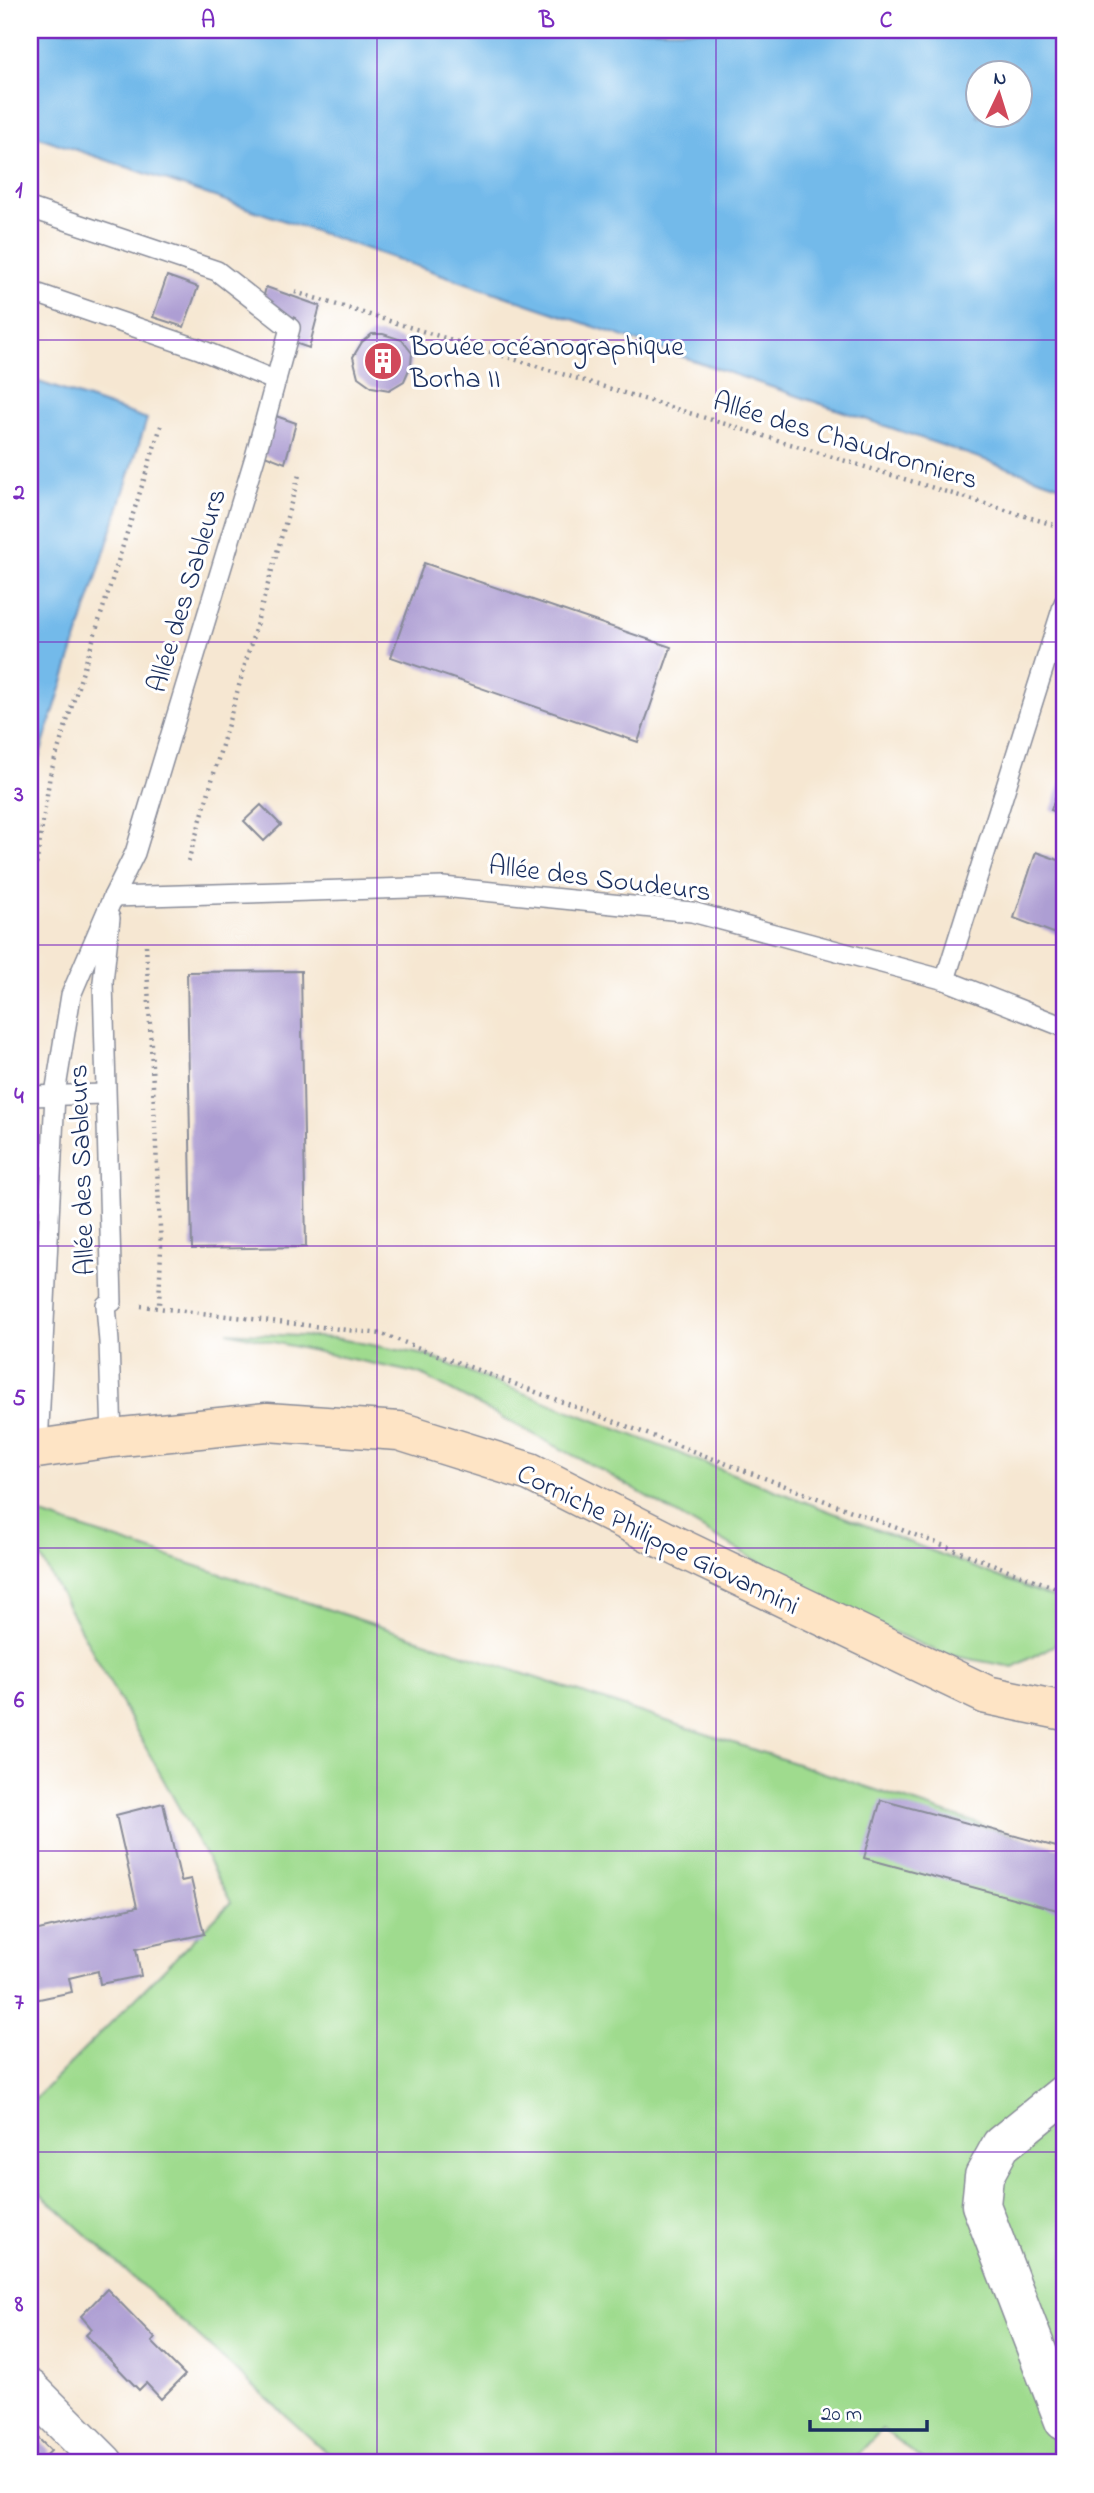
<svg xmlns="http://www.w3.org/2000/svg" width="1094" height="2493" font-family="'Indie Flower',sans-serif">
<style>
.green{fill:#9fdb8e;stroke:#5d8576;stroke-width:2}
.water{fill:#73baea;stroke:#4774a4;stroke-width:2;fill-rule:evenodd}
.building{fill:#ad9ed3}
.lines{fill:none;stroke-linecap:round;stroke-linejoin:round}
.service-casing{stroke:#888b98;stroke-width:22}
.minor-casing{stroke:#888b98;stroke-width:41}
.secondary-casing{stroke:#888b98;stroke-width:41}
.path{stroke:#888b98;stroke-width:4.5;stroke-dasharray:2 5;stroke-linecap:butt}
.service{stroke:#fff;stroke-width:19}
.minor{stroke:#fff;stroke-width:38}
.secondary{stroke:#fee4c5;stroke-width:38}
.grid{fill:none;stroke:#7b2cbf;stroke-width:2;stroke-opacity:0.55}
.labels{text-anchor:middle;stroke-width:6;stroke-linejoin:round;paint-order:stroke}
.poi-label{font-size:28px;fill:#1b2f5e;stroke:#fff;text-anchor:start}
.street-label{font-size:28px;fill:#1b2f5e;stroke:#fff}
.neatline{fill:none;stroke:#7b2cbf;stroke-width:2.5}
.grid-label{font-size:23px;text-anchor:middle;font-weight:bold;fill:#7b2cbf}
</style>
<rect width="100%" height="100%" fill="#fff"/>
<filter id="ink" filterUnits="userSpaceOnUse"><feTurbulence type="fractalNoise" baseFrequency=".0143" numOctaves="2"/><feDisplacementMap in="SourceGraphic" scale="14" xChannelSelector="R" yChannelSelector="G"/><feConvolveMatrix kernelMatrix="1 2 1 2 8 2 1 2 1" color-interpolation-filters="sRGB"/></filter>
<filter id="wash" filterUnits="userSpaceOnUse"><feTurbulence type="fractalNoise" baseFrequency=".00686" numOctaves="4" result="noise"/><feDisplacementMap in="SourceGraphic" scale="28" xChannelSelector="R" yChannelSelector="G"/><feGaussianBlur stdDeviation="1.57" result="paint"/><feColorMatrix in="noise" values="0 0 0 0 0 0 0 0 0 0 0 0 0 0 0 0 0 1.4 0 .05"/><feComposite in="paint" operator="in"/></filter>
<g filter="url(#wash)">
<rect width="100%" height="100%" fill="#f6e7d2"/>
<g class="green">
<path d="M227 1332 334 1338 425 1355 1064 1602V1640L1013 1667 943 1654 836 1607 603 1471 420 1374Z"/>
<path d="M30 1511 1064 1852V2463H927L882 2429 850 2463H338L30 2184V2104L231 1902 30 1538Z"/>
</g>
<g class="water">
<path d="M30 30H1064V487L30 134ZM978 74H1020V116H978Z"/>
<path d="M30 379 147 419 34 773 30 772Z"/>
</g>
<g id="blocks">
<g class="building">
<path d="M167 276 198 287 184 327 153 317Z"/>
<path d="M266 287 320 306 309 348 289 341 295 318 262 303Z"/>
<path d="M372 334H383L402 340 412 353 411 365 404 381 389 390 372 387 358 377 353 357 362 342Z"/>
<path d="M273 415 296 423 285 463 262 454Z"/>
<path d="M424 563 671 647 638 742 391 657Z"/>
<path d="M1064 774V814L1051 810Z"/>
<path d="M261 805 281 825 264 841 244 821Z"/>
<path d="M1036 852 1064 862V937L1014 918Z"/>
<path d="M301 971 306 1247 192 1249 187 972Z"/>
<path d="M881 1800 1064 1849V1901L1061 1911 864 1858Z"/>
<path d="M163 1803 181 1881 191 1879 204 1934 136 1949 141 1976 100 1984 98 1971 69 1978 72 1992 30 2001V1932L137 1907 116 1815Z"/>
<path d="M107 2289 155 2338 152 2342 185 2375 161 2399 146 2383 139 2390 86 2335 92 2329 81 2316Z"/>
<path d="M30 2430 51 2451 38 2463H30Z"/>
</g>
</g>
</g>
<g filter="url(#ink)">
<use href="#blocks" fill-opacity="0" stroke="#888b98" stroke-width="2"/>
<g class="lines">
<defs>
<g id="service">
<path d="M30 208 217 271 290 328 255 457 135 853 113 897 71 995 55 1094 38 1447"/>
<path d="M30 291 199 349 276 381"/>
<path d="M113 897 443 887 692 912 945 980 1064 1027"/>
<path d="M110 918 103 982 112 1302 106 1305 109 1342 112 1438"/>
<path d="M945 980 1064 603"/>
<path d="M30 1096 105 1094"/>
</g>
<g id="minor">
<path d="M1064 2094 1001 2145 984 2176 981 2205 1064 2421"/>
<path d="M30 2389 104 2463"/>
</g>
<path id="secondary" d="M30 1450 112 1438 267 1422 399 1431 530 1472 678 1547 987 1695 1064 1711"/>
</defs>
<use href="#service" class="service-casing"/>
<use href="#minor" class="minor-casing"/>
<use href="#secondary" class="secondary-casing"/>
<g class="path">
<path d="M295 292 1064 528"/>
<path d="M188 861 201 819 299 475"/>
<path d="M30 906 50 775 161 426"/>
<path d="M146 945 161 1247 159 1306"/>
<path d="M141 1306 382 1334 1064 1591"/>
</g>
<use href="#service" class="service"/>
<use href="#minor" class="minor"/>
<use href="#secondary" class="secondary"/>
</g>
</g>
<path class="grid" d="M377 30V2463M716 30V2463M30 340H1064M30 642H1064M30 945H1064M30 1246H1064M30 1548H1064M30 1851H1064M30 2152H1064"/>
<defs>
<symbol id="building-disc" viewBox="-11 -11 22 22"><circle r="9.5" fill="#d1495b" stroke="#fff"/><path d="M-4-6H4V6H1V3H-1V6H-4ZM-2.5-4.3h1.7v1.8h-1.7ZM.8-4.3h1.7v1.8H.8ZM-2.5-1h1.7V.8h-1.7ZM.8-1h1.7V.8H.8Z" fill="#fff"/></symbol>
</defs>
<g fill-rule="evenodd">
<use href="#building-disc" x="361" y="339" width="44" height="44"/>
</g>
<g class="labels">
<g class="poi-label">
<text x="410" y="355">Bouée océanographique<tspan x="410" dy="32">Borha II</tspan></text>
</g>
<g class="street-label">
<text transform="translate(846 439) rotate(17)" y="10">Allée des Chaudronniers</text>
<text transform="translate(185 590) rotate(-73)" y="10">Allée des Sableurs</text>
<text transform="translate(600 877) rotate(7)" y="10">Allée des Soudeurs</text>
<text transform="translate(80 1170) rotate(-92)" y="10">Allée des Sableurs</text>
<text transform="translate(659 1538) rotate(26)" y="10">Corniche Philippe Giovannini</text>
</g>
</g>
<rect width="1094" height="2493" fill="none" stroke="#fff" stroke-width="77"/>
<g transform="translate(999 94) rotate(4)"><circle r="33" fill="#ffffff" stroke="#a4acbf" stroke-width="2"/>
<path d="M0-5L12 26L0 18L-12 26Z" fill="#d1495b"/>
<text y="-10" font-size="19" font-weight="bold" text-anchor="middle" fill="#1b2f5e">N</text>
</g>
<path d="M810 2420v10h117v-10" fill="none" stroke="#1b2f5e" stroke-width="3.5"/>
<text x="821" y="2420" font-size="21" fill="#1b2f5e" stroke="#ffffff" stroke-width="5" paint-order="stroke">20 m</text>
<rect x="38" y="38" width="1018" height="2416" class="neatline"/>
<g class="grid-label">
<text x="208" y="27">A</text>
<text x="547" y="27">B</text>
<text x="886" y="27">C</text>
<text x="19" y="197">1</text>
<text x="19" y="499">2</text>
<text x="19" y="801">3</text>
<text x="19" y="1103">4</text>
<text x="19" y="1405">5</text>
<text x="19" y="1707">6</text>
<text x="19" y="2009">7</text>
<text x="19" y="2311">8</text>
</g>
</svg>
